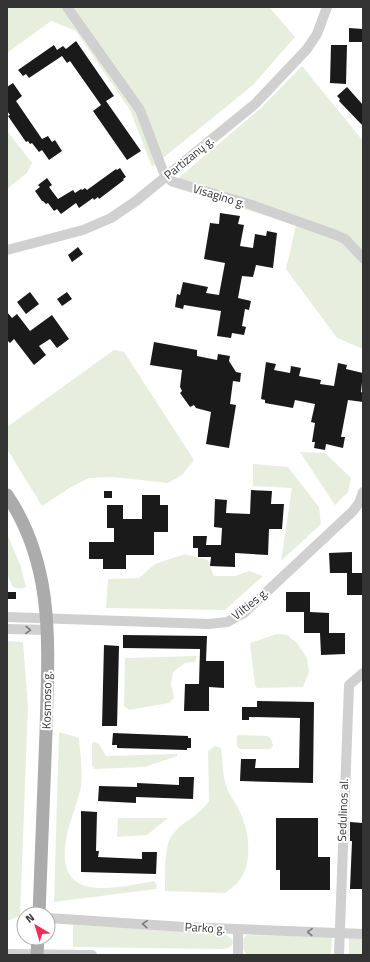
<svg xmlns="http://www.w3.org/2000/svg" width="370" height="962" font-family="'Titillium Web',sans-serif">
<style>
.green{fill:#e8eede}
.building{fill:#1a1a1a}
.lines{fill:none;stroke-linecap:round;stroke-linejoin:round}
.minor{stroke:#d0d0d0;stroke-width:10}
.major{stroke:#ababab;stroke-width:13}
.oneway{stroke:#7a7a7a}
.labels{text-anchor:middle;stroke-width:4;stroke-linejoin:round;paint-order:stroke}
.street-label{font-size:12px;fill:#333;stroke:#fff}
</style>
<rect width="100%" height="100%" fill="#fff"/>
<g class="green">
<path d="M7 7H269L295 37 253 85 152 167 130 110 76 31 51 21 7 53Z"/>
<path d="M302 66 363 141V349L337 338 286 269 296 225 169 186 261 108Z"/>
<path d="M7 131 32 163 27 173 7 189Z"/>
<path d="M114 350 124 352 194 460 182 475 168 483 113 477 89 478 71 487 42 506 7 449V427Z"/>
<path d="M300 452 325 453 351 478 348 492 335 505Z"/>
<path d="M253 464 288 467 319 507 321 524 281 561 292 488 253 486Z"/>
<path d="M7 534 21 567 26 587 20 589 13 587 7 575Z"/>
<path d="M185 554 208 560 214 576H235L249 571 263 576 225 610 106 608 108 579 139 578 155 564Z"/>
<path d="M277 634 287 635 297 643 307 658 309 672 303 687 257 688 255 685 250 643Z"/>
<path d="M7 641 23 642 28 707 20 916 7 921Z"/>
<path d="M197 656 195 662 185 663 173 672 171 684 174 698 169 703 129 710 124 706 125 658Z"/>
<path d="M59 732 79 738C80 753 83 772 81 787 77 805 69 822 66 840 55 904 115 888 154 881L157 885 156 889 54 902Z"/>
<path d="M239 735 268 736 271 739 273 745 271 749H240L237 746V737Z"/>
<path d="M94 742 99 744 106 756 177 754V756L145 767 95 769 92 766V744Z"/>
<path d="M215 746 221 748C223 761 222 776 227 788 229 796 236 802 239 810 249 830 254 861 239 881 236 885 230 889 225 893L165 891C165 878 164 843 173 834 183 821 200 815 209 801L208 751Z"/>
<path d="M118 818H168L147 835 117 837Z"/>
<path d="M73 925 223 933 232 939C235 948 226 949 219 949L73 947Z"/>
<path d="M247 935 332 937 331 955H248C242 952 243 945 243 939Z"/>
<path d="M349 937 363 938V955H349Z"/>
</g>
<g class="building">
<path d="M349 28 363 29V42H349Z"/>
<path d="M76 41 114 96 106 101 141 151 127 160 93 111 101 105 70 61 67 63 62 56 29 78 26 74 23 76 18 70 54 45 57 50 63 46 66 49Z"/>
<path d="M331 45H347L346 84 330 83Z"/>
<path d="M13 83 22 96 16 101 42 139 48 136 52 142 55 140 62 151 49 160 42 150 39 152 32 143 30 144 28 141 26 142 8 116 10 115 7 111V87Z"/>
<path d="M347 87 363 105V126L339 101 340 99 337 96Z"/>
<path d="M120 168 126 177 123 179 124 180 99 199 98 197 94 200 93 198 79 208 76 203 61 214 57 209 54 211 48 203 46 204 43 201H42L35 191 40 187 38 185 47 178 52 185 49 187 58 199 73 190 75 193 81 189 82 190 85 188 87 190 116 169 117 170Z"/>
<path d="M220 213 240 216 238 224 244 225 240 246 253 248 255 234 266 236 267 231 277 233 273 268 256 265 253 277 242 276 238 298 251 301 249 310 245 309 242 326 246 327 244 335 232 333 231 338 217 336 221 311 184 305 183 309 175 307 177 294 180 295 183 282 208 287 206 293 219 295 225 263 204 259 210 223 219 224Z"/>
<path d="M78 247 83 254 72 262 68 255Z"/>
<path d="M30 292 39 304 26 314 17 302Z"/>
<path d="M67 292 72 299 62 306 57 299Z"/>
<path d="M7 312 12 318 17 314 30 331 52 315 69 339 57 348 50 339 39 346 46 355 34 365 14 339 10 343 7 340Z"/>
<path d="M154 342 197 350V356L217 360 218 354 230 356 229 361 236 372 241 373 240 382 233 381 230 404 236 405 229 448 206 444 211 412 196 408 194 405 190 407 180 393 182 391 180 387 182 370 150 365Z"/>
<path d="M266 362 276 364 274 370 290 373 291 366 301 368 299 376 321 380 320 384 334 386 338 363 347 365 346 369 363 373 361 392 363 393V402L348 400 341 437H345L343 448 326 444 325 450 314 448 315 442H312L315 423 311 422 315 404 295 400 293 408 265 403V400L261 399Z"/>
<path d="M251 490 272 491 271 504H284L282 529H269L268 555 235 553V567L210 566 211 557H198V548H193V536H207L206 545H221L222 528 214 527 215 499 227 500 226 513 250 514Z"/>
<rect x="104" y="491" width="8" height="7"/>
<path d="M142 495H160V505H168V532H154V555H126V569H103V559H89V542H114V528H107V505H123V519H142Z"/>
<path d="M352 552V573H363V595H347V573H330L329 553Z"/>
<rect x="7" y="592" width="9" height="7"/>
<path d="M286 592H310V612L329 613V633H345V654L321 655 320 633H304V612H286Z"/>
<path d="M123 635 207 636 206 661H224V688L209 687V711H184L185 684H199L200 649 123 648Z"/>
<path d="M104 645 119 646 117 726H102Z"/>
<path d="M257 701 314 702 313 783 240 781 241 759H256L255 768H299L300 718 249 717V720H242V707H257Z"/>
<path d="M113 733 188 736V738H191V748H187V750L117 748V745H112Z"/>
<path d="M179 777H194L193 799 136 797V803L98 801 99 786 137 787V783L179 785Z"/>
<path d="M81 811 97 812 96 851H99L98 857 142 859V852H157L156 874 81 872Z"/>
<path d="M276 818H318V857H330V890H280V870H276Z"/>
<path d="M350 822 363 823V889H350L352 841H350Z"/>
</g>
<g class="lines">
<g class="minor">
<path d="M67 7 140 110 163 171 171 181 252 205 336 235 345 239 363 258"/>
<path d="M7 250 83 230 111 218 136 201 255 104 307 49 317 34 327 7"/>
<path d="M7 617 209 624 227 622 244 613 353 511 359 503 363 492"/>
<path d="M7 629 48 630"/>
<path d="M48 918 184 927 363 934"/>
<path d="M7 954 92 955"/>
<path d="M238 955V929"/>
<path d="M339 955 349 685 363 673"/>
</g>
<g class="major">
<path d="M7 495C56 568 48 648 46 732 44 793 41 853 39 914"/>
<path d="M37 955 38 938"/>
</g>
</g>
<defs><path id="oneway-chevron" d="M-2-3.5L2.5 0L-2 3.5" fill="none" stroke-width="1.6" stroke-linecap="round" stroke-linejoin="round"/></defs>
<g class="oneway">
<use href="#oneway-chevron" transform="translate(28 630) rotate(2)"/>
<use href="#oneway-chevron" transform="translate(145 924) rotate(-176)"/>
<use href="#oneway-chevron" transform="translate(310 932) rotate(-178)"/>
</g>
<g class="labels">
<g class="street-label">
<text transform="translate(189 158) rotate(-39)" y="4">Partizanų g.</text>
<text transform="translate(219 196) rotate(17)" y="4">Visagino g.</text>
<text transform="translate(250 604) rotate(-39)" y="4">Vilties g.</text>
<text transform="translate(47 700) rotate(-89)" y="4">Kosmoso g.</text>
<text transform="translate(343 810) rotate(-88)" y="4">Sedulinos al.</text>
<text transform="translate(205 928) rotate(3)" y="4">Parko g.</text>
</g>
</g>
<rect width="370" height="962" fill="none" stroke="#333333" stroke-width="16"/>
<g transform="translate(36 926) rotate(322)"><circle r="19" fill="#ffffff" stroke="#adadad"/>
<path d="M0-3L7 15L0 10L-7 15Z" fill="#f42b54"/>
<text y="-6" font-size="11" font-weight="bold" text-anchor="middle" fill="#333333">N</text>
</g>
</svg>
